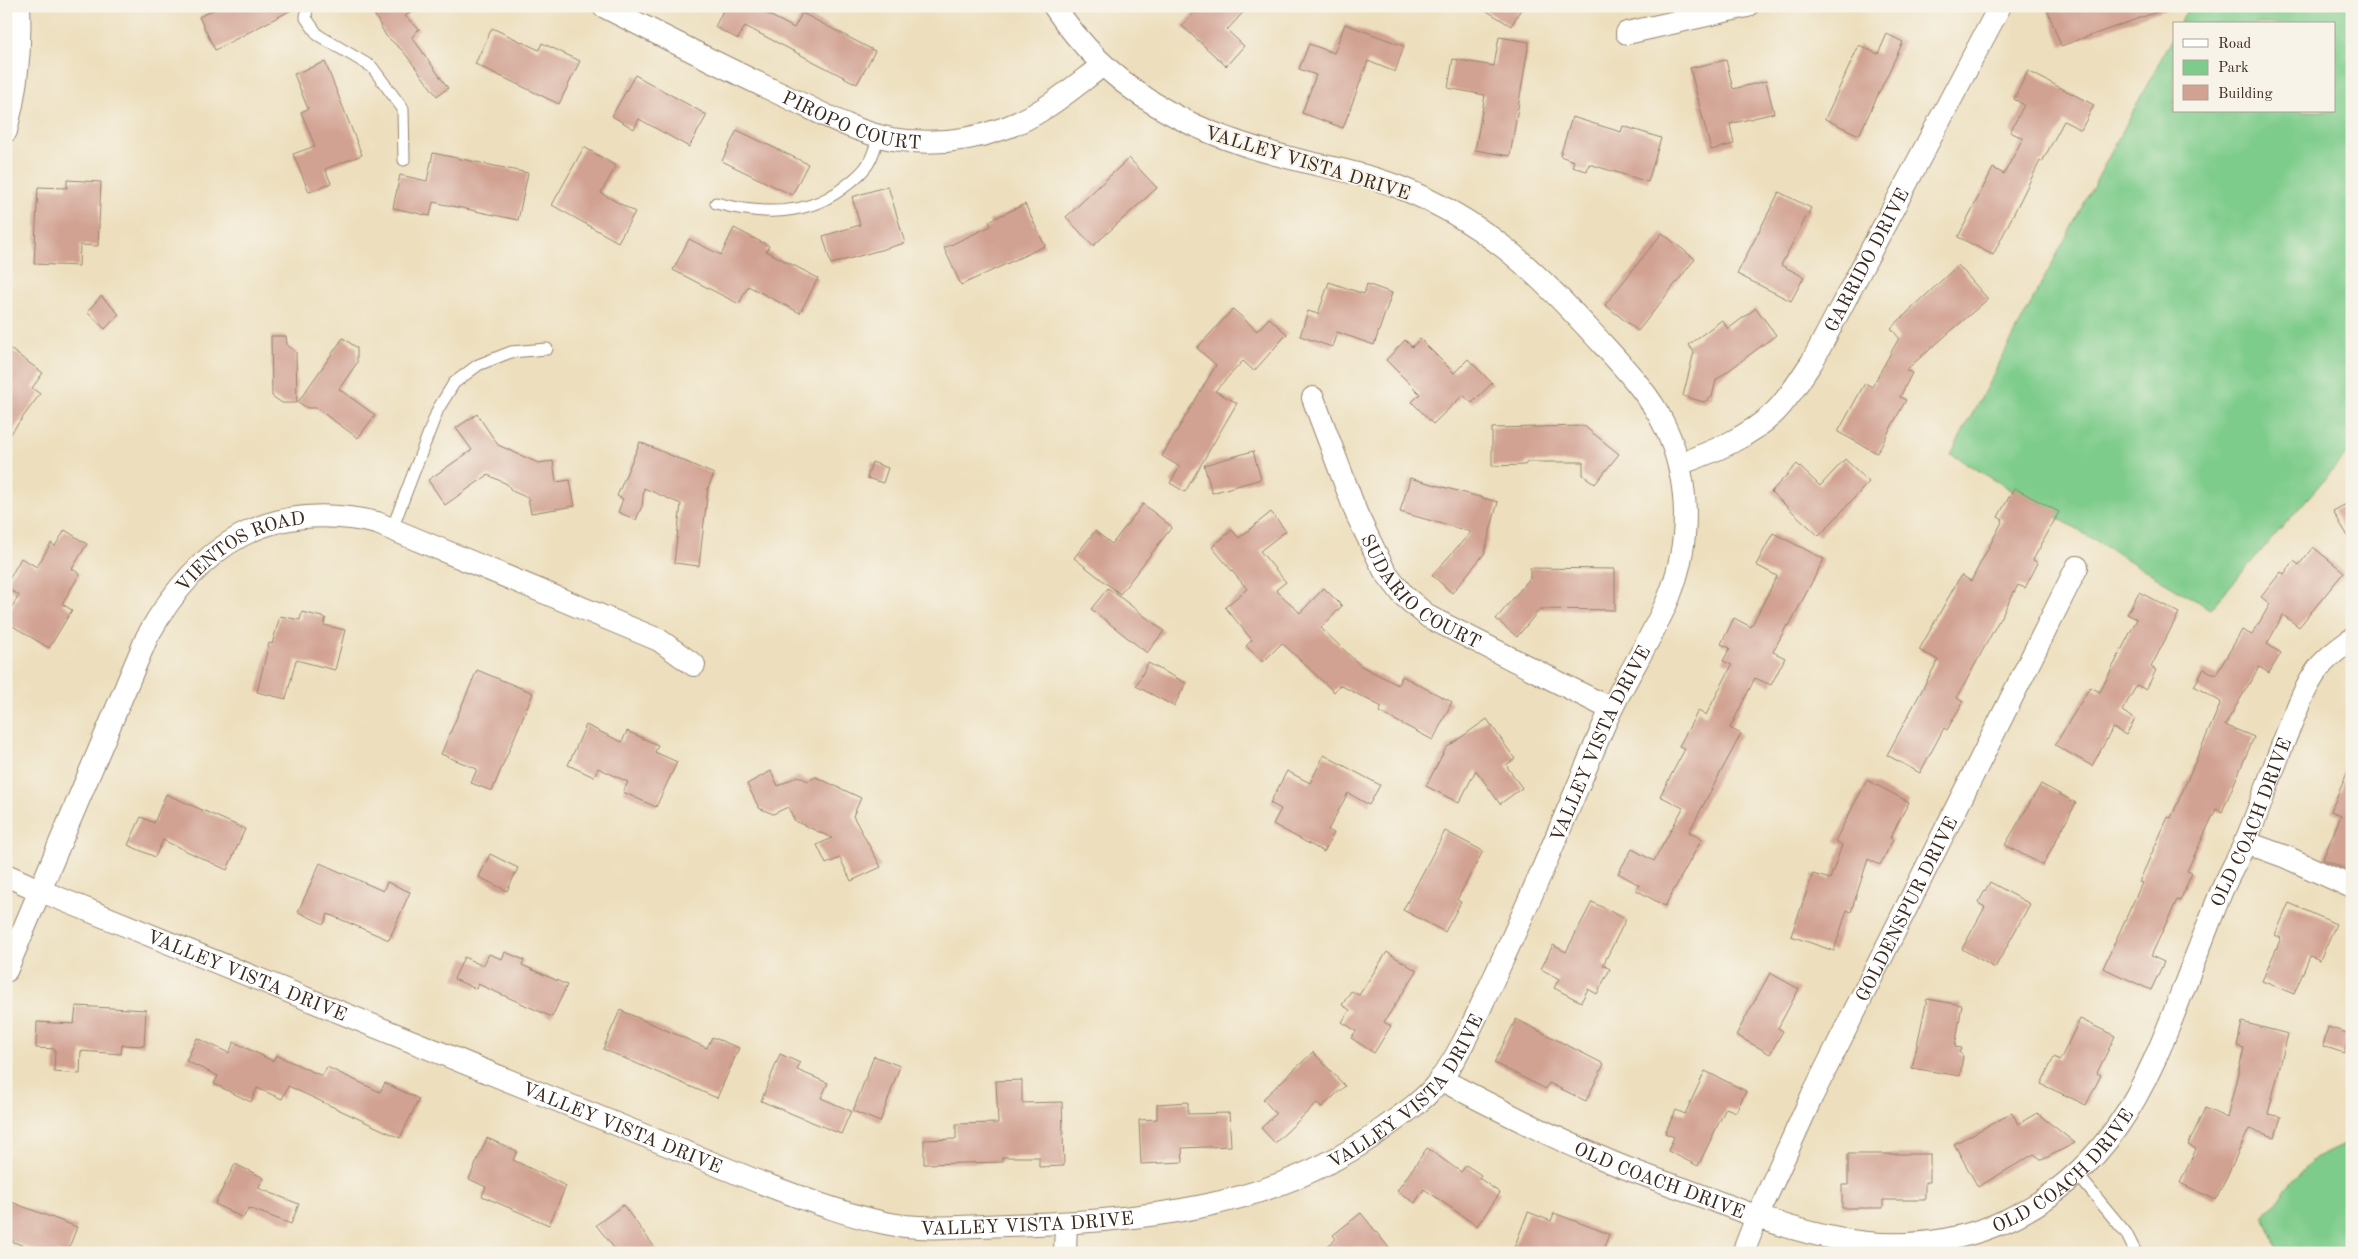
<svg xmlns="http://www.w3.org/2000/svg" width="2358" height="1259" font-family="'Old Standard TT',serif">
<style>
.green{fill:#7ecc8b;stroke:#5c7b54}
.building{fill:#d1a192}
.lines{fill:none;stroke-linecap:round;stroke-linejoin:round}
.service-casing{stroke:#94846e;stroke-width:13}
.minor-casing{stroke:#94846e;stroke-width:24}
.service{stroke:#fff;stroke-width:11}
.minor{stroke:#fff;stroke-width:22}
.labels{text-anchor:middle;stroke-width:4;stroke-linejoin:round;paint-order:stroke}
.street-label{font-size:19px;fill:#3b2a1e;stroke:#f7f3e8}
</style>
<rect width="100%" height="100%" fill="#f7f3e8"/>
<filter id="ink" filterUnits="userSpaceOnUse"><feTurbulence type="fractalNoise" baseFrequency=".02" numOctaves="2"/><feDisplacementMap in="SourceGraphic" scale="10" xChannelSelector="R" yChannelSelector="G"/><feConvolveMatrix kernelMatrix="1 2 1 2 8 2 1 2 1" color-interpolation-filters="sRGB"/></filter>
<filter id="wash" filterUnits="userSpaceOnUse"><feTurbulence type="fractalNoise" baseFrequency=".0096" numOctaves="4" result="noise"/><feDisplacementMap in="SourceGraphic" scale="20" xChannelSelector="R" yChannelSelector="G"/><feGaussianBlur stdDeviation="1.12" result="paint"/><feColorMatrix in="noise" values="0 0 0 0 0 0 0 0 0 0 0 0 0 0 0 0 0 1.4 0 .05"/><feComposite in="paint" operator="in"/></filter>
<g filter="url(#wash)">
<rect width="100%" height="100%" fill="#eddfbd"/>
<g class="green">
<path d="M2189 6H2352V448L2210 609 1951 454 2174 34V111H2334V24H2180Z"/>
<path d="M2352 1141V1253H2277L2264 1215 2312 1160Z"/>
</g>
<g id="blocks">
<g class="building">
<path d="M221 6H299L215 50 199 17Z"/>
<path d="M370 6H423L405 16 419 29 412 37 448 88 437 96 403 51 386 36Z"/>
<path d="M725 6H752L794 28 802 13 875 51 857 84 745 26 738 39 715 27Z"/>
<path d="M1200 6H1249L1227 30 1244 46 1226 66 1182 26Z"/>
<path d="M1479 6H1523L1511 26Z"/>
<path d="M2046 6H2167L2168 8 2061 46Z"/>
<path d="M1345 24 1404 46 1395 72 1368 61 1343 128 1302 113 1316 75 1299 69 1309 44 1334 53Z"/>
<path d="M492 28 539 50 542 43 580 61 559 104 475 64Z"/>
<path d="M1887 34 1903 42 1859 135 1825 119 1859 45 1878 54Z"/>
<path d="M1499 37 1529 42 1510 156 1475 150 1485 95 1448 88 1453 59 1494 66Z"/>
<path d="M1726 60 1733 89 1766 81 1774 113 1730 124 1734 144 1711 150 1690 68Z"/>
<path d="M325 62 362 155 325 169 331 183 309 192 293 154 315 146 301 112 308 109 294 74Z"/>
<path d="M2028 71 2094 105 2081 130 2064 121 2042 162 2040 161 1993 255 1958 237 1993 168 2004 174 2023 138 2010 132 2024 105 2014 99Z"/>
<path d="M635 75 707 115 689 147 639 119 634 129 612 116Z"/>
<path d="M1572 117 1621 132 1623 126 1661 138 1648 182 1589 164 1587 171 1572 167 1574 161 1560 156Z"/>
<path d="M737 130 808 164 792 195 722 161Z"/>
<path d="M584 147 616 166 601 193 635 212 618 242 552 205Z"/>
<path d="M433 153 528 173 518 220 433 202 430 216 393 208 400 175 427 181Z"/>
<path d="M1129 158 1157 188 1093 246 1066 217Z"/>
<path d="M67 180 101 182 98 246 80 245 79 266 34 264 38 187 67 188Z"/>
<path d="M888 186 905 243 831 264 823 236 860 225 852 197Z"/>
<path d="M1779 192 1811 208 1781 265 1804 277 1791 301 1737 274Z"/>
<path d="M1025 204 1045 246 961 285 944 248 991 226 989 221Z"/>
<path d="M734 228 769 246 766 251 818 278 800 313 748 286 739 304 673 270 689 239 721 255Z"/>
<path d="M1662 233 1695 259 1638 331 1605 305Z"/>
<path d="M1958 265 1988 299 1906 370 1912 373 1900 397 1906 400 1877 453 1838 432 1865 383 1872 387 1899 338 1891 328Z"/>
<path d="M1329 282 1364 294 1367 284 1392 293 1374 345 1337 332 1332 347 1300 336 1308 311 1318 314Z"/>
<path d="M101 296 119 314 105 329 87 312Z"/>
<path d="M1756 308 1776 335 1716 380 1712 397 1704 402 1683 396 1694 352 1688 345 1722 320 1728 329Z"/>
<path d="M1233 309 1257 331 1269 318 1287 334 1254 371 1243 361 1215 391 1237 403 1185 492 1170 483 1180 467 1162 456 1216 365 1197 348Z"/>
<path d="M271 336H286L287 345 296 352 297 403H282L272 396Z"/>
<path d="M343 338 357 348V363L339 389 375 415 358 438 316 408H307L298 402Z"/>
<path d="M1420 339 1454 373 1468 359 1492 383 1472 403 1463 395 1433 424 1412 402 1420 394 1386 360 1405 340 1412 347Z"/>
<path d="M6 346 43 373 32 388 40 394 6 440Z"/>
<path d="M477 414 498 445 538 463 553 461 556 482 570 480 575 506 531 513 528 498 512 491 507 484 488 475 445 505 428 480 472 450 456 428Z"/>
<path d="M1584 426 1619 454 1595 484 1583 475V462H1527L1525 465 1492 466V428Z"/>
<path d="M640 442 714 474 708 488 699 566 674 563 681 504 644 488 642 506 636 520 618 512 623 499 617 496Z"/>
<path d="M1253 451 1261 479 1212 493 1204 465Z"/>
<path d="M1845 459 1869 482 1819 536 1771 492 1797 464 1820 486Z"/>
<path d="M872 462 888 468 883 483 867 478Z"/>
<path d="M1410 478 1498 502 1484 554 1452 593 1432 575 1471 532 1400 512Z"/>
<path d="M2014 488 2059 512 2033 560 2038 563 2025 588 2018 585 1957 698 1963 702 1947 730 1944 728 1920 773 1887 755 1938 660 1919 650 1961 575 1971 581 2003 520 1998 517Z"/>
<path d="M2352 501V543L2333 511Z"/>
<path d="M1143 504 1172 527 1120 594 1074 558 1095 531 1112 544Z"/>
<path d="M1271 512 1286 531 1260 551 1286 582 1276 590 1300 613 1324 588 1342 606 1321 628 1361 666 1398 685 1402 676 1452 702 1433 740 1379 712 1382 707 1340 685 1334 692 1282 643 1263 662 1246 646 1252 640 1225 607 1247 589 1212 547 1232 530 1239 538Z"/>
<path d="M65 530 87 544 72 569 80 574 62 604 72 610 49 648 6 622V617L19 595 6 588V585L21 558 37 567 51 543 55 546Z"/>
<path d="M1773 533 1824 559 1789 626 1787 625 1773 652 1785 658 1771 685 1755 678 1730 728 1741 734 1689 832 1702 839 1665 906 1636 890 1639 885 1618 873 1632 849 1654 861 1683 808 1660 796 1685 749 1679 746 1698 711 1706 715 1732 665 1723 661 1730 648 1721 644 1734 618 1751 627 1777 576 1756 565Z"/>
<path d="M2313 547 2344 572 2299 627 2283 615 2267 644 2281 653 2269 673 2259 667 2225 725 2254 737 2222 812 2216 809 2187 871 2192 873 2180 901 2177 900 2151 956 2164 962 2151 990 2103 968 2142 883 2139 882 2168 817 2171 818 2221 702 2194 686 2204 669 2216 675 2242 630 2252 635 2270 604 2261 597 2281 572 2284 574 2294 561 2299 565Z"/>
<path d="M1530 568 1615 569V610L1540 609 1517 637 1496 619 1530 578Z"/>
<path d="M1108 588 1164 631 1147 653 1091 609Z"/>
<path d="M2139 592 2179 613 2151 667 2156 670 2146 690 2137 685 2122 711 2135 719 2126 735 2113 728 2092 766 2055 745 2090 687 2100 692 2137 619 2127 614Z"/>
<path d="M302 612 326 618 324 625 345 630 335 670 296 660 286 699 257 692 269 643 272 644 280 616 300 620Z"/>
<path d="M1148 663 1186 683 1174 706 1136 686Z"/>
<path d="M477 670 533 693 492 791 471 783 477 769 441 754Z"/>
<path d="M1487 719 1515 759 1506 765 1522 788 1500 804 1476 770 1459 803 1426 786 1446 748Z"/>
<path d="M586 725 622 742 627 731 658 745 655 752 677 762 656 807 623 792 628 782 598 768 594 777 568 765Z"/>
<path d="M1324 755 1380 785 1369 805 1348 793 1328 830 1334 833 1324 852 1273 824 1281 809 1270 803 1287 771 1310 783Z"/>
<path d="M2352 761V872L2323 859 2341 815 2331 811Z"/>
<path d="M771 771 778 786 798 776 808 781 816 777 861 798 853 816 881 867 851 881 840 858 826 864 817 845 832 838 795 821 788 807 773 814 759 808 747 784Z"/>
<path d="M1867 780 1909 802 1890 838 1893 840 1880 865 1868 859 1851 912 1847 910 1834 951 1791 936 1813 874 1830 879 1842 845 1835 841Z"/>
<path d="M2041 784 2076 803 2043 865 2005 845Z"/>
<path d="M166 794 245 829 227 870 163 840 155 857 128 845 141 817 154 823Z"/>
<path d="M1445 831 1483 851 1457 900 1461 902 1445 932 1403 910Z"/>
<path d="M490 854 518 868 507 891 479 877Z"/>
<path d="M320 863 383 891 387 882 410 892 389 940 328 914 324 924 298 912Z"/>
<path d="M1990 882 2030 904 1995 968 1962 949 1985 907 1978 903Z"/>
<path d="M1592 902 1626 919 1603 965 1610 969 1597 994 1588 989 1581 1002 1554 988 1559 979 1541 969 1553 945 1566 952Z"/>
<path d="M2289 903 2336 924 2320 960 2310 956 2294 994 2262 981 2281 938 2275 935Z"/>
<path d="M505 952 524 960 522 965 567 985 552 1017 478 984 476 989 454 979 464 957 483 966 489 954 502 959Z"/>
<path d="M1387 952 1417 971 1384 1022 1391 1026 1374 1053 1351 1038 1356 1031 1342 1022 1350 1010 1342 1005 1351 991 1359 995Z"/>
<path d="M1770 973 1799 989 1778 1028 1783 1031 1770 1054 1736 1035Z"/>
<path d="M1927 999 1962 1005 1955 1047 1962 1048 1959 1052 1963 1056 1960 1076 1912 1068Z"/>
<path d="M76 1006 146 1010 144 1046 122 1045 121 1054 81 1051 80 1074 54 1072 55 1049 36 1048 37 1022 74 1024Z"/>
<path d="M620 1010 707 1048 712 1037 739 1048 717 1098 603 1049Z"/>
<path d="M1516 1019 1604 1064 1586 1101 1549 1083 1546 1089 1494 1063Z"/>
<path d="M2080 1019 2115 1036 2097 1073 2101 1075 2086 1105 2041 1084 2054 1057 2060 1060Z"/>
<path d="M2242 1022 2288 1034 2268 1114 2281 1117 2275 1137 2249 1129 2216 1200 2180 1183 2196 1149 2188 1145 2205 1108 2227 1118 2244 1048 2237 1046Z"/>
<path d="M2328 1027 2350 1034 2344 1053 2323 1046Z"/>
<path d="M197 1038 229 1053 234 1042 273 1061 276 1055 322 1076 327 1067 380 1092 385 1083 419 1099 400 1138 288 1086 282 1099 257 1088 251 1102 214 1084 218 1076 186 1061Z"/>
<path d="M1313 1052 1345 1086 1321 1108 1317 1103 1275 1143 1261 1128 1276 1114 1263 1099Z"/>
<path d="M780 1054 800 1063 797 1070 828 1083 821 1098 851 1111 841 1134 761 1101Z"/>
<path d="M874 1056 900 1066 880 1122 853 1111Z"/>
<path d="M1705 1071 1746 1091 1736 1112 1726 1108 1698 1166 1668 1151 1674 1137 1665 1133 1676 1110 1685 1114Z"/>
<path d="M1022 1080V1103L1062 1102 1064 1166 1039 1167V1157H1002V1162L924 1164V1140L956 1139V1124L998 1123 996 1081Z"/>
<path d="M1188 1102V1114L1229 1113 1231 1146 1182 1148 1183 1162 1141 1164 1139 1120 1157 1119V1104Z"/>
<path d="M2012 1113 2018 1124 2037 1113 2075 1143 2042 1160 2034 1154 1978 1187 1954 1144Z"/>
<path d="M487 1138 517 1151 513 1160 566 1186 549 1225 482 1196 486 1187 469 1179Z"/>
<path d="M1427 1148 1461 1172 1466 1165 1481 1175 1479 1178 1500 1193 1477 1226 1424 1189 1415 1203 1397 1191Z"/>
<path d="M1848 1154H1930V1182H1925V1200H1883V1208H1842V1185H1848Z"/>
<path d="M235 1164 264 1178 258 1188 299 1204 291 1224 249 1208 243 1218 215 1204Z"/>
<path d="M6 1200 77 1227 67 1253H42L6 1239Z"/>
<path d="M623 1205 659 1253H618L596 1225Z"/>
<path d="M1528 1212 1551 1221 1554 1213 1609 1234 1602 1253H1512Z"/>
<path d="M1361 1213 1393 1253H1319L1336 1239 1333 1235Z"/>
</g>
</g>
</g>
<g filter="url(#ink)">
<use href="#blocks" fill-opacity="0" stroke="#94846e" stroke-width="1"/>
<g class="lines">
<defs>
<g id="service">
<path d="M307 6 306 18 318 35 372 67 403 109 404 160"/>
<path d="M716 203C760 215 806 217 843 188 852 181 862 174 868 164 873 156 876 145 879 135"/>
<path d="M392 529 438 409 454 383 478 365 511 352 547 349"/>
<path d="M2077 1174 2126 1233 2136 1253"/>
</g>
<g id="minor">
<path id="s1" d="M603 6C664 37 725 68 787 97 821 113 855 132 892 139 930 145 969 141 1005 128 1042 115 1072 88 1103 65"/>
<path d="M1627 33 1747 6"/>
<path d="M6 131C17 89 21 49 19 6"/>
<path id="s2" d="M1313 398 1357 515 1384 570 1404 596 1429 617 1611 709"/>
<path id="s3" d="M1679 464C1713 452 1749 437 1775 412 1790 397 1800 379 1812 362L2000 6"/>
<path d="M2245 842 2286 857 2352 887"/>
<path id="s4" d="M6 875 41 891 759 1182C800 1197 842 1214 885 1223 924 1231 967 1226 1006 1225 1137 1221 1266 1211 1376 1134 1396 1119 1420 1104 1436 1085 1460 1056 1478 1012 1494 978 1533 895 1568 809 1604 725 1623 681 1651 641 1669 597 1693 537 1690 471 1659 415 1643 387 1619 362 1597 338 1535 270 1484 220 1396 186 1358 171 1318 166 1279 155 1185 130 1109 89 1054 6"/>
<path id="s5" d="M6 971 147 637C199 544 269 498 377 523L659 640 694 665"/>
<path id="s6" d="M1440 1079C1494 1107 1548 1135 1604 1159 1631 1171 1661 1181 1689 1191 1738 1210 1786 1229 1838 1239 1950 1259 2051 1220 2117 1127 2153 1076 2173 1014 2196 956 2205 934 2213 911 2222 890 2229 874 2238 859 2245 843 2262 803 2275 761 2292 721 2300 701 2308 681 2322 664 2331 654 2341 647 2352 639"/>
<path d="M1065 1253 1066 1223"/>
<path id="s7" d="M1743 1253 1757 1217 1812 1096 2077 567"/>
</g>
</defs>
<use href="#service" class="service-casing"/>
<use href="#minor" class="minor-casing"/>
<use href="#service" class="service"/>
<use href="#minor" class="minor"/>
</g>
</g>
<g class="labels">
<g class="street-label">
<text dy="7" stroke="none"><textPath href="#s1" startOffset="275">PIROPO COURT</textPath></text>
<text transform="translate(1308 162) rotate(17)" y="7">VALLEY VISTA DRIVE</text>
<text dy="7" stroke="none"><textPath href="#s3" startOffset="288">GARRIDO DRIVE</textPath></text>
<text dy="7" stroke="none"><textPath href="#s5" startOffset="495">VIENTOS ROAD</textPath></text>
<text dy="7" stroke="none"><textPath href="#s2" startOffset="228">SUDARIO COURT</textPath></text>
<text dy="7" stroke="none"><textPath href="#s4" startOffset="1911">VALLEY VISTA DRIVE</textPath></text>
<text dy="7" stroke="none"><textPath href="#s6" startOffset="1082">OLD COACH DRIVE</textPath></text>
<text dy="7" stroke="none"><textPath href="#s7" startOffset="381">GOLDENSPUR DRIVE</textPath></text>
<text dy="7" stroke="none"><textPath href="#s4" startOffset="261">VALLEY VISTA DRIVE</textPath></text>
<text dy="7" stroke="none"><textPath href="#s4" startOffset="1506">VALLEY VISTA DRIVE</textPath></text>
<text dy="7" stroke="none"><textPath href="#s4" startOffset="666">VALLEY VISTA DRIVE</textPath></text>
<text dy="7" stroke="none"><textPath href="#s6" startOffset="678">OLD COACH DRIVE</textPath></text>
<text dy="7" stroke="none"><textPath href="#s6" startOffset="242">OLD COACH DRIVE</textPath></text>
<text dy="7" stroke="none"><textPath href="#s4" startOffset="1088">VALLEY VISTA DRIVE</textPath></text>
</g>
</g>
<rect width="2358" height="1259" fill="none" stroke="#f7f3e8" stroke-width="25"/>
<rect x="2173" y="22" width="162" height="90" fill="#f7f3e8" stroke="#aca397"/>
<rect x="2183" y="39" width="25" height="8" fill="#ffffff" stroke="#aca397"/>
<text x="2218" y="48" font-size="15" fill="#3b2a1e">Road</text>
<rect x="2183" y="60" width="25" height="15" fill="#7ecc8b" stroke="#aca397"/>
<text x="2218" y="72" font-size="15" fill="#3b2a1e">Park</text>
<rect x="2183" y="85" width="25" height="15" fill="#d1a192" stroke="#aca397"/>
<text x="2218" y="98" font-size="15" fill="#3b2a1e">Building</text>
</svg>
